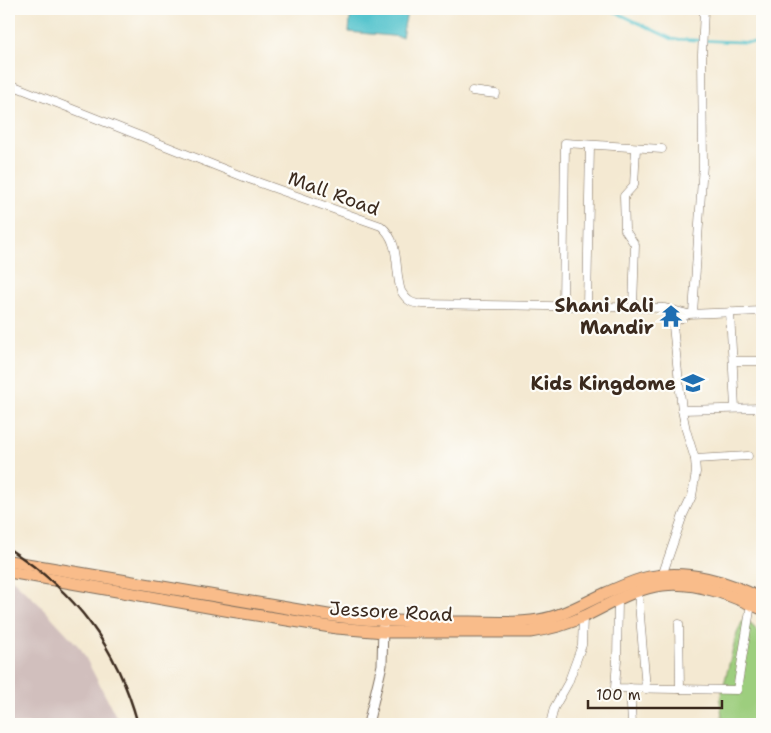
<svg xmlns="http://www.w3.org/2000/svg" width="771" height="733" font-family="'Shantell Sans',sans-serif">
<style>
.industrial{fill:#d1bfbd}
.green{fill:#9dce7e;stroke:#6c7c4e}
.water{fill:#57c4cd;stroke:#497776}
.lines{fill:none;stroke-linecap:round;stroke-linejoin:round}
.stream{stroke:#57c4cd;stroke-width:2.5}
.minor-casing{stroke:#7c6d5d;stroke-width:9}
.tertiary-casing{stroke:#7c6d5d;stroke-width:11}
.primary-casing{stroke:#7c6d5d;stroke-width:13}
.minor{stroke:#fff;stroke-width:8}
.tertiary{stroke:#fff;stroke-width:9}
.primary{stroke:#f9bc8a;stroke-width:11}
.rail{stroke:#3b2a1e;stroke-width:2.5}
.labels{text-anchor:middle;stroke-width:4.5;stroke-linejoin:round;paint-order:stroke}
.street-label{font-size:19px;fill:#3b2a1e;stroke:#fdfcf7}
.poi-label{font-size:19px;font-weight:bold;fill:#3b2a1e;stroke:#fdfcf7;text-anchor:end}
</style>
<rect width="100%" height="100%" fill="#fdfcf7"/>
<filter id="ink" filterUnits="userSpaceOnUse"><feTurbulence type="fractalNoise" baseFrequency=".02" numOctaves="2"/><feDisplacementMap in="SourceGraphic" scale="10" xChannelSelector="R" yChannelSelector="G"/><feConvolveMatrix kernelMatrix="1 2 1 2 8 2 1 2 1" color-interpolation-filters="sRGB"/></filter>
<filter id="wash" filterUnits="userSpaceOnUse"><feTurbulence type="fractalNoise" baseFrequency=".0096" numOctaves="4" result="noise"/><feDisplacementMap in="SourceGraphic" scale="20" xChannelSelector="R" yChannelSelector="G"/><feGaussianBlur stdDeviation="1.12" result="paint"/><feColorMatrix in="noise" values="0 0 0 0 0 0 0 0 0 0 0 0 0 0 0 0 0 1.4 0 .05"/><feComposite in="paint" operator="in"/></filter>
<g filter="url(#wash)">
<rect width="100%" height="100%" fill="#f4e9d2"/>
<path class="industrial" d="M9 576 41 606 81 649 120 724H9Z"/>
<path class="green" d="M744 618 762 635V724H723L720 700 737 633Z"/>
<path class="water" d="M351 9 407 12 402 37 349 32Z"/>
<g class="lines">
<path class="stream" d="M609 9 672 39 762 43"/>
</g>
</g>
<g filter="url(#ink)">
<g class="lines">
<defs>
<g id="minor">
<path d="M9 84 249 179 381 226C401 242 394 270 401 291 407 301 412 304 423 304L665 308 688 314 762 311"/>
<path d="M472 91 496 94"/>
<path d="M563 305 565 143 662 149"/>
<path d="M587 306 590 145"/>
<path d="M633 307 635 245 625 230 624 196 634 185 636 148"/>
<path d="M661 308 669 316 673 326 682 410 686 430 695 459 696 472 692 496 683 515 664 570 663 579"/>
<path d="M730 312 735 408"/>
<path d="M693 313 703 164 702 54 704 9"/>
<path d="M673 326 676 321 688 314"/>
<path d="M733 361H762"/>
<path d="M682 410 762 408"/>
<path d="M695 459 748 456"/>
<path d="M638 591 646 689"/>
<path d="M618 600 617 660 615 688 737 690 751 604"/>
<path d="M679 624 680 689"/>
<path d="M630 688 632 724"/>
<path d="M550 724 554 708 568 683 582 645 583 617"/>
</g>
<path id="tertiary" d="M368 724 382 665 383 626"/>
<g id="primary">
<path d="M9 561 334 616C379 622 425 622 471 622 493 622 517 624 539 620 563 616 584 603 606 593 620 587 634 580 649 577 687 569 728 581 762 599"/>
<path d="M9 572 231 611 337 628 384 632H530C550 629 567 625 585 616 610 604 635 588 663 585 697 581 732 596 762 609"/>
</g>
</defs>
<use href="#minor" class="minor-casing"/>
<use href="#tertiary" class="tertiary-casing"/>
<use href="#primary" class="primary-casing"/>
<use href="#minor" class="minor"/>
<use href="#tertiary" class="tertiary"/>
<use href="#primary" class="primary"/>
<path class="rail" d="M9 549C76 592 117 647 138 724"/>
</g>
</g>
<defs>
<symbol id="temple-bare" viewBox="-9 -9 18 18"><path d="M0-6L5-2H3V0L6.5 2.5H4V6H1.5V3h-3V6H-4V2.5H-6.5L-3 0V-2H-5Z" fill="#1f6fb2" stroke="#fdfcf7" stroke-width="2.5" paint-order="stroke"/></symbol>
<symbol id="school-bare" viewBox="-9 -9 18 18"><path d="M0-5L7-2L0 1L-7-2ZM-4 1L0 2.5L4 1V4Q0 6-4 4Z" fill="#1f6fb2" stroke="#fdfcf7" stroke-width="2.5" paint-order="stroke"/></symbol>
</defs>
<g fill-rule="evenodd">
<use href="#temple-bare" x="655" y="300" width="32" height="32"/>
<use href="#school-bare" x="677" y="367" width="32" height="32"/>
</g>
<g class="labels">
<g class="street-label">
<text transform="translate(334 193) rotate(20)" y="7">Mall Road</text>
<text transform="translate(391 611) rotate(3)" y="7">Jessore Road</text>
</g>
<g class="poi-label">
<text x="654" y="312">Shani Kali<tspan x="654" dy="22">Mandir</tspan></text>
<text x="676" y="390">Kids Kingdome</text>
</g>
</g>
<rect width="771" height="733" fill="none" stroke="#fdfcf7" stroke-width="30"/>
<path d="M588 700v8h134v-8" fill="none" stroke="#3b2a1e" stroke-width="2.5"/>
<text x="596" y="700" font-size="15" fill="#3b2a1e" stroke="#fdfcf7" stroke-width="4" paint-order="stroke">100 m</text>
</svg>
